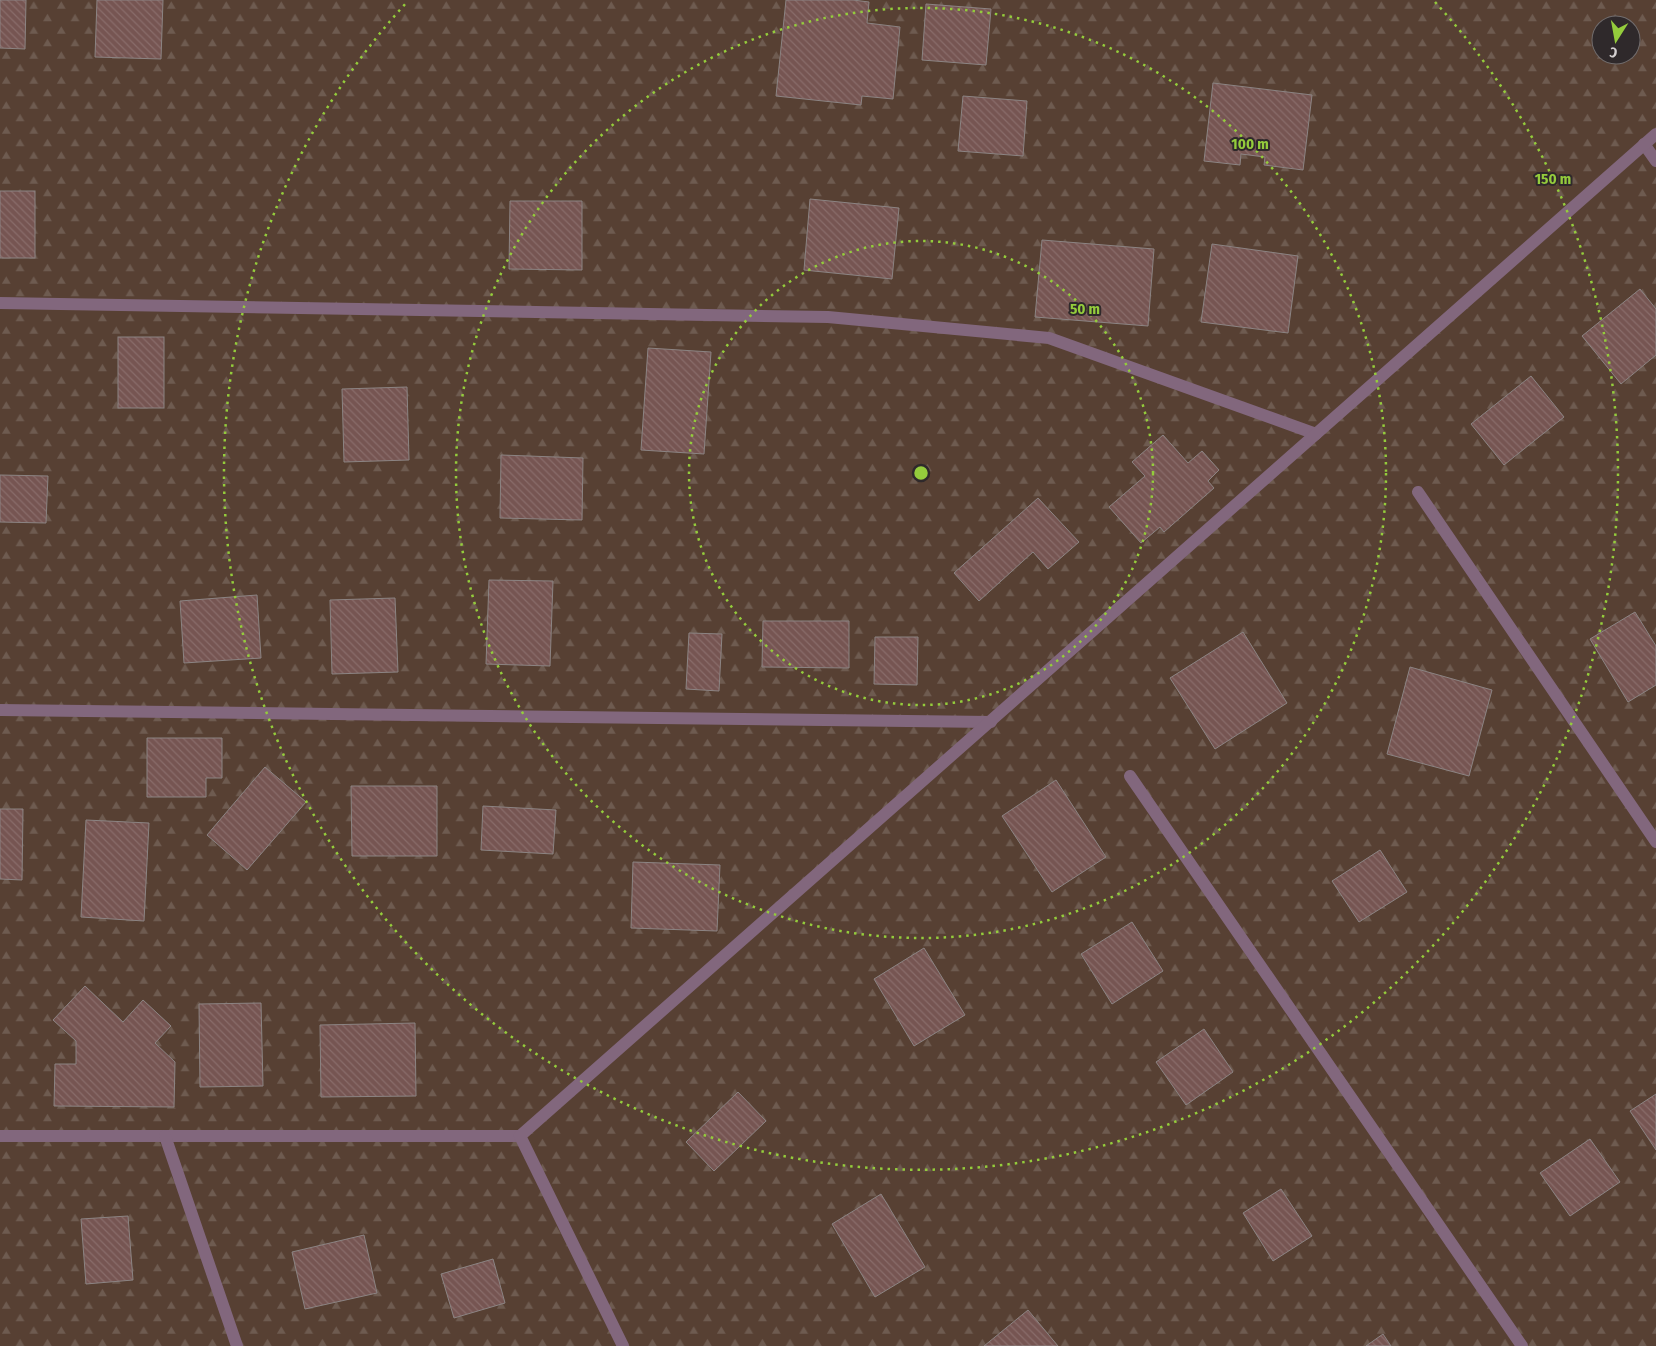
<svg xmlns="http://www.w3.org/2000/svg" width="1656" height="1346" font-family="'Fira Sans Condensed',sans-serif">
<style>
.forest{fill:url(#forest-firs);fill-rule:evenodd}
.building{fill:url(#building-back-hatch);stroke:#8c8483}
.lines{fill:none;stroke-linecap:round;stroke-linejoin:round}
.minor{stroke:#82677d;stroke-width:12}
.ring{fill:none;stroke:#94cc3c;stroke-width:2.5;stroke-dasharray:2.5 5}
.centre{fill:#94cc3c;stroke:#2f292b;stroke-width:2.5}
.ring-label{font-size:15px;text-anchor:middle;font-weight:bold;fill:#94cc3c;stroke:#2f292b;stroke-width:4;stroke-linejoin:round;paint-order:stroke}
</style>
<defs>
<pattern id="forest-firs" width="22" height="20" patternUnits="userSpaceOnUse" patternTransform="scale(1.25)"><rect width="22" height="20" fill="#574033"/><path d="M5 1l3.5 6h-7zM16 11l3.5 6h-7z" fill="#6e5b50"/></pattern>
<pattern id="building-back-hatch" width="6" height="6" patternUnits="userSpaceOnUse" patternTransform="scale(1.25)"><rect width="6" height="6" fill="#765552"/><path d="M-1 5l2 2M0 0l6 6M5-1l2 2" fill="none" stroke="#896c6a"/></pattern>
</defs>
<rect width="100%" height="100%" fill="#2f292b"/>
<path class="forest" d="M0 0H1656V1346H0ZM1601 25H1631V55H1601Z"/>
<g class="building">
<path d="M0 0H26L25 49 0 48Z"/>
<path d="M97 0H163L161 59 95 57Z"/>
<path d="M786 0H853L869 2 867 23 900 27 893 99 862 96 861 105 776 96Z"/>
<path d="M926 4 991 9 986 65 922 60Z"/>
<path d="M1213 83 1312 95 1303 170 1264 165 1265 157 1241 154 1240 165 1204 161Z"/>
<path d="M963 96 1027 101 1023 156 958 151Z"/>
<rect x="0" y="191" width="35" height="67"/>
<path d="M810 199 899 208 892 279 804 270Z"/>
<path d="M510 201H582V270L509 269Z"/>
<path d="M1042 240 1154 249 1148 326 1035 317Z"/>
<path d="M1212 244 1298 256 1288 333 1201 322Z"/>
<path d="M1640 289 1656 309V355L1621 384 1582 336Z"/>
<rect x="118" y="337" width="46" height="71"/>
<path d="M648 348 711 352 704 454 641 450Z"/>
<path d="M1531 376 1564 417 1504 465 1471 424Z"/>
<path d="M407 387 409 460 344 462 342 389Z"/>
<path d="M1163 435 1188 463 1202 451 1219 470 1208 481 1214 488 1164 532 1160 527 1141 543 1109 507 1145 476 1132 462Z"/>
<path d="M501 455 583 458 582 520 500 518Z"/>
<path d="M0 475 48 476 46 523 0 522Z"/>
<path d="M1038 498 1079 542 1048 569 1033 552 979 601 954 573Z"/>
<path d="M489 580 553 581 550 666 486 664Z"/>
<path d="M257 595 261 658 184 663 180 601Z"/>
<path d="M395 598 398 672 332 674 330 600Z"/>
<path d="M1635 612 1656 646V685L1628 702 1590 639Z"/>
<path d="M763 621H849V668L762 667Z"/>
<path d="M1243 632 1287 703 1215 749 1170 678Z"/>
<path d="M689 633 722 634 719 691 686 689Z"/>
<path d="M875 637H918L917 685 874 684Z"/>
<path d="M1410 667 1492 690 1469 776 1387 754Z"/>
<path d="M147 738H222V778H206V797H147Z"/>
<path d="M265 767 306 802 247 870 207 835Z"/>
<path d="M1056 780 1106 857 1052 892 1002 816Z"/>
<path d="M351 786H437V856H352Z"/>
<path d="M483 806 556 810 553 854 481 850Z"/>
<path d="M0 809H23L22 880 0 879Z"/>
<path d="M86 820 149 823 144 921 81 917Z"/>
<path d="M1380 850 1407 892 1359 922 1332 881Z"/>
<path d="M633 862 720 865 717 931 631 928Z"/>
<path d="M1132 922 1163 971 1112 1004 1081 954Z"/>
<path d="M924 948 965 1015 914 1046 874 979Z"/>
<path d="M85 986 123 1022 143 1000 171 1026 155 1043 175 1062 174 1107 54 1106 55 1064H76V1041L53 1020Z"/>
<path d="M261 1003 263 1086 200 1087 199 1004Z"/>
<path d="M415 1023 416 1096 321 1097 320 1025Z"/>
<path d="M1204 1029 1233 1072 1186 1105 1156 1062Z"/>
<path d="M738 1092 766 1121 714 1171 686 1142Z"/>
<path d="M1656 1094V1150L1630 1111Z"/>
<path d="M1590 1139 1620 1182 1570 1216 1540 1173Z"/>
<path d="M1281 1189 1312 1236 1273 1261 1243 1213Z"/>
<path d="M881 1194 925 1267 875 1297 832 1224Z"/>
<path d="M128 1216 133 1280 86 1284 81 1219Z"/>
<path d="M364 1235 377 1293 305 1309 292 1252Z"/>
<path d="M493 1259 505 1303 454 1318 441 1274Z"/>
<path d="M1028 1310 1058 1346H984Z"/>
<path d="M1383 1334 1391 1346H1366Z"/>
</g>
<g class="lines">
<g class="minor">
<path d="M1644 144 1656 161"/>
<path d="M0 303 828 317 1049 338 1316 434"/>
<path d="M1418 492 1656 842"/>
<path d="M0 710 991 722"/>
<path d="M1130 776 1522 1346"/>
<path d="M0 1136H520"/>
<path d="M165 1136 237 1346"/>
<path d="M623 1346 520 1136 1656 134"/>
</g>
</g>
<g class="ring">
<circle cx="921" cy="473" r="232"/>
<circle cx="921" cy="473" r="465"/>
<path d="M1435 2A697 697 0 1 1 407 2"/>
</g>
<circle cx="921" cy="473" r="8" class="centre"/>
<g class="ring-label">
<text x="1250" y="149">100 m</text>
<text x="1553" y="184">150 m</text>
<text x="1085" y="314">50 m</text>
</g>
<g transform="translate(1616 40) rotate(191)"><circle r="24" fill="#2f292b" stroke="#716c6d"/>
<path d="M0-4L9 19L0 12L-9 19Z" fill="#94cc3c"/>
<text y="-8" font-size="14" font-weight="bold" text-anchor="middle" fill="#d4d0d1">С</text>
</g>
</svg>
